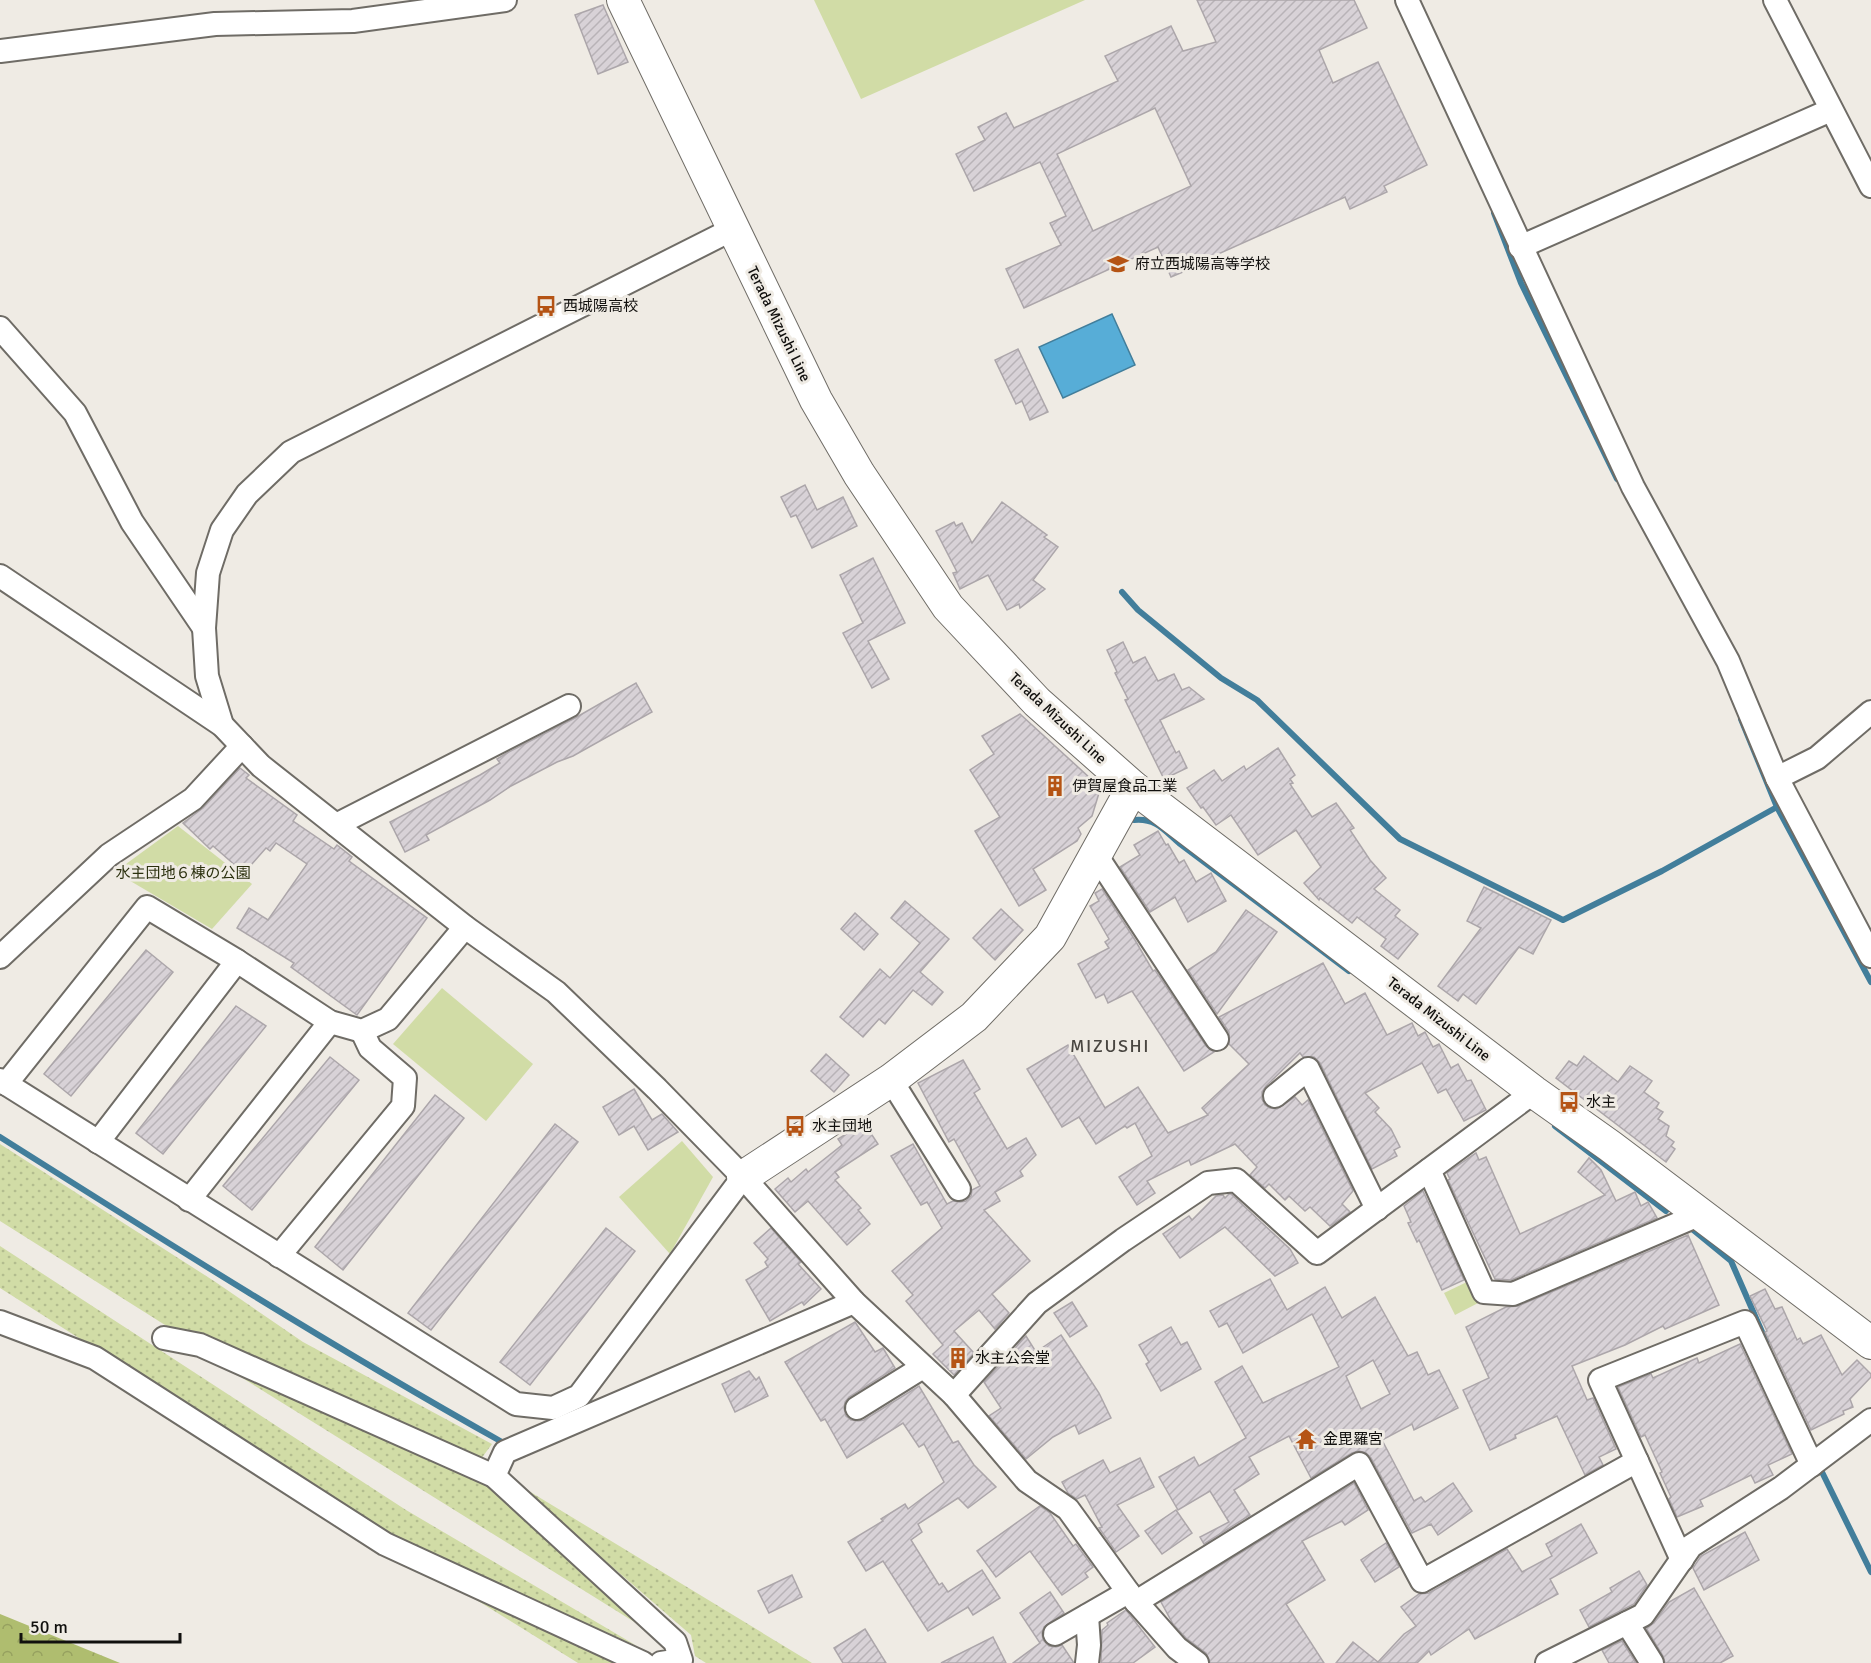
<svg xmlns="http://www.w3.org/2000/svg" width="1871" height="1663" font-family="Signika,'Noto Sans JP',sans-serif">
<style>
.grass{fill:url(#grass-dots)}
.forest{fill:url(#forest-crowns)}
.green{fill:#d1dca6}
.water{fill:#57add7;stroke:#427e9b;stroke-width:1.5}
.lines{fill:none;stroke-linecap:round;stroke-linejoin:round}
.stream{stroke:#427e9b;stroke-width:6}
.building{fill:url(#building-hatch);stroke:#aca6aa;stroke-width:1.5;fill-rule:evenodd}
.street-casing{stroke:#6f6c66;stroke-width:26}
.secondary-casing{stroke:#6f6c66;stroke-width:34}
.street{stroke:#fff;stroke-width:22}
.secondary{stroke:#fff;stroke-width:32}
.labels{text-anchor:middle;stroke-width:6;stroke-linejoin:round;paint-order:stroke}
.poi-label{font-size:15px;fill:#11100e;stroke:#efebe4;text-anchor:start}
.street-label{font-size:15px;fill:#11100e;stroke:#efebe4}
.park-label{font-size:15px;fill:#2b300e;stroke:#efebe4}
.quarter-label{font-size:18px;letter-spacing:1.5px;fill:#494641;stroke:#efebe4}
</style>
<defs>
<pattern id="grass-dots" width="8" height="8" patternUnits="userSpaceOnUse" patternTransform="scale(1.5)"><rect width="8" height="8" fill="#d1dca6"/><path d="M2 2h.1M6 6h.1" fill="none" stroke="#b2bc8e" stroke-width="1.8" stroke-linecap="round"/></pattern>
<pattern id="forest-crowns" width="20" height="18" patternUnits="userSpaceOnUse" patternTransform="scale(1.5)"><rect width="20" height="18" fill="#afbd6f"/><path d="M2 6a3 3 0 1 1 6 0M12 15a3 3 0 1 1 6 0" fill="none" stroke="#96a15f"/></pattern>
<pattern id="building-hatch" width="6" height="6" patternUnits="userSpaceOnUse" patternTransform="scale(1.5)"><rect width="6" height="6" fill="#d8d2d7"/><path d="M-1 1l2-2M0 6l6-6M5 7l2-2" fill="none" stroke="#b8b3b7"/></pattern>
</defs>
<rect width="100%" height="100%" fill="#efebe4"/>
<g class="grass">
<path d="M0 1144 214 1281 303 1342 492 1444 478 1463 173 1330 0 1221Z"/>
<path d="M0 1246 406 1510 637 1646 394 1538 0 1288Z"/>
<path d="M236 1374 492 1484 660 1638Z"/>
<path d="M514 1482 812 1663H706L695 1656 691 1635Z"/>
<path d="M407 1557 635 1663H578Z"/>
</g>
<path class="forest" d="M0 1614 120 1663H0Z"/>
<g class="green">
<path d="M814 0H1085L861 99Z"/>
<path d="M178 826 252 884 212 929 115 872Z"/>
<path d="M442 988 533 1064 486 1121 393 1044Z"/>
<path d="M682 1141 713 1177 670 1254 619 1197Z"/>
<path d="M1469 1281 1480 1302 1455 1315 1444 1293Z"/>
</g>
<path class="water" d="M1112 314 1135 365 1063 398 1039 347Z"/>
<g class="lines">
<g class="stream">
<path d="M1494 213 1521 283 1617 479"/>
<path d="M1122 592 1138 610 1221 678 1257 700 1400 839 1563 920 1662 871 1777 807"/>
<path d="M1741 719 1777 807 1871 982"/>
<path d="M1134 820C1156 818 1164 830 1179 843L1349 971"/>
<path d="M1555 1126 1666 1211"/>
<path d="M0 1137C166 1242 331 1346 502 1442"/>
<path d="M1692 1229 1731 1261 1766 1341"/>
<path d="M1820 1468 1871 1572"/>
</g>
</g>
<g class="building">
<path d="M1197 0H1354L1367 28 1319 50 1333 83 1378 62 1427 165 1384 186 1387 192 1350 209 1345 197 1196 264 1197 266 1171 277 1158 247 1024 308 1006 269 1061 245 1050 223 1066 216 1040 162 974 191 956 154 985 140 978 127 1006 113 1014 128 1118 81 1105 56 1171 26 1183 51 1216 42ZM1155 108 1191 186 1093 231 1057 154Z"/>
<path d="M603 5 628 62 598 74 575 15Z"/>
<path d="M1018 349 1048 412 1030 420 1022 401 1016 404 995 360Z"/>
<path d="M805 485 817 510 843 497 857 526 812 548 796 515 791 517 781 497Z"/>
<path d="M1002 502 1047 535 1044 537 1058 547 1033 580 1045 589 1020 608 1019 604 1007 610 988 575 960 589 953 573 957 572 936 531 954 522 956 526 962 523 972 543Z"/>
<path d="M873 558 905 623 868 641 889 679 872 688 843 633 863 623 840 575Z"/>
<path d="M1123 642 1133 663 1145 657 1158 681 1174 674 1182 690 1189 687 1204 699 1160 720 1176 753 1179 751 1187 768 1164 779 1125 700 1128 699 1115 673 1117 672 1107 650Z"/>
<path d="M636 683 652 712 573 756 557 762 511 786 490 800 426 835 429 840 405 852 390 822 480 775 500 763 497 759 507 753 575 718Z"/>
<path d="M1020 714 1091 779 1099 793 1092 816 1078 828 1081 834 1077 841 1033 869 1046 890 1019 906 975 831 1000 817 970 770 994 754 982 736Z"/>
<path d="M1278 748 1295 775 1290 779 1293 783 1290 784 1312 817 1336 803 1354 828 1350 830 1370 860 1386 878 1374 889 1400 910 1395 916 1418 934 1398 959 1381 946 1386 939 1357 917 1352 923 1320 898 1319 900 1304 883 1321 867 1296 830 1258 855 1231 815 1216 825 1203 807 1201 808 1187 788 1214 770 1222 781 1244 766 1246 770Z"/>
<path d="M240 768 249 775 246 778 297 815 293 821 334 849 337 845 352 857 349 861 427 918 357 1015 291 967 294 963 237 928 249 908 268 920 307 864 276 843 270 851 266 848 244 873 213 846 210 849 183 823 203 808Z"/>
<path d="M1158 831 1166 845 1168 844 1179 863 1184 860 1196 882 1211 873 1226 901 1188 922 1175 897 1150 912 1120 867 1140 855 1134 845Z"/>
<path d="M1484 887 1551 920 1533 954 1519 947 1476 1004 1463 994 1458 1001 1438 986 1481 928 1467 921Z"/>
<path d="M1102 889 1135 940 1153 971 1155 970 1206 1046 1214 1052 1184 1071 1132 991 1108 1003 1104 994 1096 998 1078 964 1109 948 1105 942 1109 939 1090 906 1099 901 1095 893Z"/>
<path d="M905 901 949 939 920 972 943 992 932 1005 913 990 885 1024 879 1019 863 1037 840 1017 880 969 890 978 920 943 891 918Z"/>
<path d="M1001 909 1023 930 995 960 973 938Z"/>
<path d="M1246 910 1277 932 1217 1014 1188 970 1216 952Z"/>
<path d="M855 913 878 934 864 950 841 929Z"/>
<path d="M146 950 173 972 71 1096 44 1074Z"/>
<path d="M1323 963 1345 1004 1365 993 1387 1035 1412 1023 1418 1036 1425 1032 1433 1047 1439 1044 1451 1068 1458 1064 1467 1081 1471 1080 1486 1110 1464 1121 1446 1089 1438 1093 1422 1063 1365 1093 1379 1108 1375 1112 1391 1129 1400 1147 1394 1150 1397 1156 1372 1169 1320 1063 1314 1057H1303L1300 1053 1266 1086 1262 1092V1099L1265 1105 1270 1108 1277 1109 1295 1097 1302 1105 1308 1100 1353 1191 1342 1204 1350 1212 1330 1226 1310 1207 1305 1211 1289 1196 1285 1200 1269 1184 1265 1188 1250 1175 1257 1167 1235 1144 1191 1165 1189 1160 1147 1181 1155 1193 1137 1205 1119 1177 1152 1156 1135 1123 1127 1128 1125 1126 1096 1144 1079 1117 1062 1127 1027 1069 1068 1045 1105 1108 1138 1087 1168 1133 1208 1115 1202 1108 1249 1064 1229 1044V1032L1219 1017Z"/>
<path d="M236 1006 266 1026 163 1154 136 1133Z"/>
<path d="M826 1054 849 1075 834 1092 811 1071Z"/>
<path d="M1584 1056 1618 1082 1630 1066 1652 1081 1644 1092 1659 1103 1656 1108 1663 1112 1658 1119 1669 1126 1666 1136 1674 1142 1671 1146 1675 1149 1666 1162 1556 1078 1569 1061 1577 1066Z"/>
<path d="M330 1057 359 1080 252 1210 223 1186Z"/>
<path d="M963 1060 980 1089 974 1093 1007 1149 1026 1138 1036 1155 1020 1171 1023 1176 995 1192 1000 1201 984 1210 1030 1261 992 1294 1009 1313 995 1329 979 1310 954 1331 974 1353 954 1375 933 1354 943 1345 906 1301 913 1295 892 1271 942 1228 927 1202 921 1205 891 1156 913 1144 947 1204 953 1201 960 1202 966 1201 971 1196 972 1190 980 1186 954 1139 949 1142 918 1083Z"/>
<path d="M634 1089 652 1120 662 1114 678 1132 648 1150 634 1126 619 1135 603 1107Z"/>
<path d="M435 1095 464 1118 343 1270 315 1247Z"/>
<path d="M864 1123 878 1144 835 1172 839 1177 835 1180 861 1208 858 1210 870 1224 847 1245 808 1201 795 1212 775 1189 788 1178 791 1182 806 1169 808 1172 842 1145 838 1139Z"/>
<path d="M555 1124 578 1142 431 1330 408 1313Z"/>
<path d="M1476 1153 1479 1160 1486 1157 1520 1234 1605 1195 1578 1172 1589 1158 1601 1170 1616 1201 1635 1192 1641 1206 1648 1202 1657 1218 1511 1280 1495 1279 1448 1180 1450 1179 1447 1173Z"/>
<path d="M1423 1191 1464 1280 1442 1290 1419 1240 1417 1242 1408 1223 1411 1222 1404 1206Z"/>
<path d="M1229 1194H1231L1290 1249 1298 1263 1275 1276 1225 1227 1180 1258 1163 1234 1189 1216 1192 1220 1216 1196 1223 1195 1225 1198Z"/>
<path d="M606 1228 635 1251 530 1385 500 1362Z"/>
<path d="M771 1228 801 1262 798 1264 821 1289 804 1305 802 1302 770 1321 746 1280 768 1267 765 1262 768 1259 754 1243Z"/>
<path d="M1688 1235 1719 1305 1665 1329 1663 1326 1625 1345 1572 1366 1587 1400 1593 1398 1616 1449 1599 1457 1603 1465 1585 1475 1557 1416 1515 1435 1516 1438 1490 1450 1463 1390 1489 1378 1466 1327 1506 1307 1518 1306Z"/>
<path d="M1270 1279 1287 1310 1325 1287 1342 1318 1375 1297 1408 1356 1417 1352 1428 1375 1439 1370 1458 1408 1414 1430 1412 1424 1382 1440 1414 1501 1421 1497 1425 1502 1453 1483 1472 1511 1438 1535 1431 1524 1412 1533 1371 1458 1366 1453 1359 1451 1352 1453 1311 1478 1289 1436 1249 1457 1259 1474 1234 1490 1250 1515 1204 1544 1200 1537 1229 1522 1210 1491 1178 1510 1159 1477 1194 1457 1199 1466 1246 1438 1215 1382 1242 1366 1263 1403 1339 1367 1312 1314 1243 1353 1227 1323 1219 1327 1210 1311ZM1373 1360 1390 1394 1361 1409 1346 1376Z"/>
<path d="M1765 1289 1775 1309 1782 1307 1797 1340 1800 1338 1803 1344 1821 1335 1842 1375 1857 1360 1871 1374V1377L1850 1399 1853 1407 1843 1411 1844 1414 1811 1430 1765 1332 1767 1331 1750 1296Z"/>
<path d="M1072 1302 1087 1326 1070 1337 1054 1313Z"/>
<path d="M855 1322 875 1352 883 1348 895 1368 849 1397 845 1402 844 1408 846 1416 851 1420 858 1421 864 1420 919 1386 953 1443 958 1441 974 1465 996 1487 968 1508 958 1498 918 1524 922 1532 911 1540 939 1585 942 1583 948 1592 982 1570 1000 1598 973 1615 968 1607 928 1631 883 1561 866 1571 848 1542 883 1521 881 1519 905 1504 908 1509 944 1482 924 1444 919 1447 903 1423 847 1458 825 1419 821 1421 785 1362Z"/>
<path d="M1171 1327 1181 1345 1187 1342 1201 1369 1161 1391 1146 1364 1149 1362 1139 1345Z"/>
<path d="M1061 1335 1099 1393 1111 1418 1079 1434 1075 1425 1053 1437 1026 1459 989 1416 1001 1408 984 1382 1026 1336 1036 1352Z"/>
<path d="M1740 1344 1792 1454 1768 1465 1773 1475 1755 1483 1751 1475 1700 1500 1703 1506 1677 1517 1669 1499 1671 1497 1660 1473 1662 1472 1645 1435 1641 1437 1618 1387 1651 1374 1653 1378 1697 1358 1699 1363Z"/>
<path d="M749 1371 756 1380 759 1377 768 1396 735 1412 722 1384Z"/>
<path d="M1140 1458 1154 1487 1117 1505 1139 1536 1116 1552 1099 1528 1102 1527 1085 1495 1077 1499 1068 1493 1062 1482 1103 1460 1110 1473Z"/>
<path d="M1354 1483 1368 1510 1345 1525 1342 1521 1302 1541 1325 1580 1286 1604 1324 1663H1210L1206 1653 1186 1638 1173 1624 1161 1602Z"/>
<path d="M1040 1506 1050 1513 1073 1546 1076 1544 1093 1567 1085 1573 1088 1577 1062 1595 1030 1551 996 1577 977 1551Z"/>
<path d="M1176 1510 1192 1533 1162 1554 1145 1531Z"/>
<path d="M1581 1524 1597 1553 1550 1579 1558 1594 1475 1639 1469 1629 1431 1655 1429 1651 1417 1663H1336L1353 1642 1378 1662 1404 1634 1416 1626 1401 1607 1419 1594 1429 1593 1507 1549 1522 1572 1552 1556 1546 1544Z"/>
<path d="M1745 1532 1759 1560 1704 1590 1693 1568 1701 1556Z"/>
<path d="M1386 1543 1399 1567 1375 1582 1361 1560Z"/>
<path d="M1639 1571 1647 1585 1634 1604 1589 1627 1580 1610 1612 1592 1610 1588Z"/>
<path d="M792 1575 802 1597 769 1613 758 1591Z"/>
<path d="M1694 1588 1733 1656 1720 1663H1665L1663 1656 1646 1628 1654 1623 1669 1602Z"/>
<path d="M1050 1592 1064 1613 1044 1627 1042 1633 1043 1640 1049 1646 1056 1647 1062 1645 1074 1663H1013L1040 1643 1020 1613Z"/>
<path d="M1126 1610 1155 1647 1133 1663H1101L1102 1630 1108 1625 1107 1623Z"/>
<path d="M865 1629 886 1663H843L834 1648Z"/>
<path d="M993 1637 1006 1663H941Z"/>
<path d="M1622 1641 1636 1663H1609L1602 1650Z"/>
</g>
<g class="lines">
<defs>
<g id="street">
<path d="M1407 0 1633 487 1728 661 1777 778 1871 956"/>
<path d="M1775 0 1871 186"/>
<path d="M0 51 215 24 353 21 505 0"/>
<path d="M733 229 291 452 247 494 222 530 208 573 204 628 207 676 222 725 261 766 465 927 556 992 657 1089 743 1177 854 1302 954 1395 1027 1481 1068 1509 1131 1596 1177 1648 1197 1663"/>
<path d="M1520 247 1831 110"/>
<path d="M0 328 75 413 132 522 204 628"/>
<path d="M0 576 222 725"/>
<path d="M1777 778 1817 758 1871 712"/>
<path d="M336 825 569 706"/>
<path d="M1096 855 1217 1039"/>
<path d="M0 957 109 855 193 799 242 746"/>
<path d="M0 1080 516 1404 553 1408 579 1396 743 1177"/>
<path d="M891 1080 959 1189"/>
<path d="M6 1084 147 907 237 961 330 1022 362 1031 388 1019 465 927"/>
<path d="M1275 1096 1308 1069 1377 1209"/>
<path d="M98 1142 237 961"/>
<path d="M1429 1170 1484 1292 1513 1294 1701 1214"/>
<path d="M189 1200 330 1022"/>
<path d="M279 1256 403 1106 405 1078 370 1048 362 1031"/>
<path d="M0 1322 95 1358 385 1544 643 1663"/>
<path d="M164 1338 200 1345 494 1476 675 1642 681 1660 661 1663"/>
<path d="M954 1395 1037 1303 1123 1240 1208 1183 1236 1180 1317 1253 1534 1092"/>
<path d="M857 1408 923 1367"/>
<path d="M494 1476 505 1452 854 1302"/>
<path d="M1682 1560 1600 1380 1745 1322 1812 1465"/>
<path d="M1136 1602 1359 1464 1422 1581 1637 1461"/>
<path d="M1087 1616 1089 1645 1087 1663"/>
<path d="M1627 1623 1652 1663"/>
<path d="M1055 1634 1128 1592"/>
<path d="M1547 1663 1643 1615 1691 1546 1781 1488 1871 1420"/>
</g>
<g id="secondary">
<path d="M623 0 816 400 859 474 948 607 1037 702 1133 787 1534 1092 1610 1146 1871 1343"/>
<path d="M743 1177 891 1080 974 1017 1050 937 1133 787"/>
</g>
</defs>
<use href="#street" class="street-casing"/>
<use href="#secondary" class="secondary-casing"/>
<use href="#street" class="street"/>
<use href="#secondary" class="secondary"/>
</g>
<defs>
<symbol id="school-bare" viewBox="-9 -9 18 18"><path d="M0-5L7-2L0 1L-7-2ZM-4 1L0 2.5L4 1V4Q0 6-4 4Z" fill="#b55415" stroke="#efebe4" stroke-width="2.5" paint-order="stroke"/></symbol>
<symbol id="bus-bare" viewBox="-9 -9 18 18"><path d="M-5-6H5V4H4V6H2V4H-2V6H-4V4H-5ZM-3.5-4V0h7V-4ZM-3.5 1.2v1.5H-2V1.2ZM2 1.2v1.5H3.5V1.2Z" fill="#b55415" stroke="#efebe4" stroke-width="2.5" paint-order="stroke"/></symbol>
<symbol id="building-bare" viewBox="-9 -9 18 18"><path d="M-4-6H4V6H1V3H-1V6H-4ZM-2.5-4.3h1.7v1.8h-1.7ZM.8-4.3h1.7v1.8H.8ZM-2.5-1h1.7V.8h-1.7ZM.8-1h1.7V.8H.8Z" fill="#b55415" stroke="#efebe4" stroke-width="2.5" paint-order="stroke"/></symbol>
<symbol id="temple-bare" viewBox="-9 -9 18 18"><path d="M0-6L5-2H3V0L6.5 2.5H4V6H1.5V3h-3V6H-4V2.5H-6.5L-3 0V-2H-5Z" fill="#b55415" stroke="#efebe4" stroke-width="2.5" paint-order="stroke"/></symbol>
</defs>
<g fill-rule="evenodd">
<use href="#school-bare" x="1103" y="249" width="30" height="30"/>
<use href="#bus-bare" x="531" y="291" width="30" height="30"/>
<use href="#building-bare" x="1040" y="771" width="30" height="30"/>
<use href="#bus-bare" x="1554" y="1087" width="30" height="30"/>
<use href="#bus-bare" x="780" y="1111" width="30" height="30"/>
<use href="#building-bare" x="943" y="1343" width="30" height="30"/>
<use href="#temple-bare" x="1291" y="1424" width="30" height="30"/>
</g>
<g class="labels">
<g class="poi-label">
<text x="1135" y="269">府立西城陽高等学校</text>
<text x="563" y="311">西城陽高校</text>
<text x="1072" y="791">伊賀屋食品工業</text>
<text x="1586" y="1107">水主</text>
<text x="812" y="1131">水主団地</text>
<text x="975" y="1363">水主公会堂</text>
<text x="1323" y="1444">金毘羅宮</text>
</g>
<g class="street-label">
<text transform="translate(779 324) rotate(64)" y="5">Terada Mizushi Line</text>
<text transform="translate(1058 718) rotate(43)" y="5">Terada Mizushi Line</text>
<text transform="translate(1439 1019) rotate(38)" y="5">Terada Mizushi Line</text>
</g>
<g class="park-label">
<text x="183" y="878">水主団地６棟の公園</text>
</g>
<g class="quarter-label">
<text x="1110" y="1052">MIZUSHI</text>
</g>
</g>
<path d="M21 1633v9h159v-9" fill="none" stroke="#11100e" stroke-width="3"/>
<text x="30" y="1633" font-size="18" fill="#11100e" stroke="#efebe4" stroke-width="4.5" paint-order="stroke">50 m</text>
</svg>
